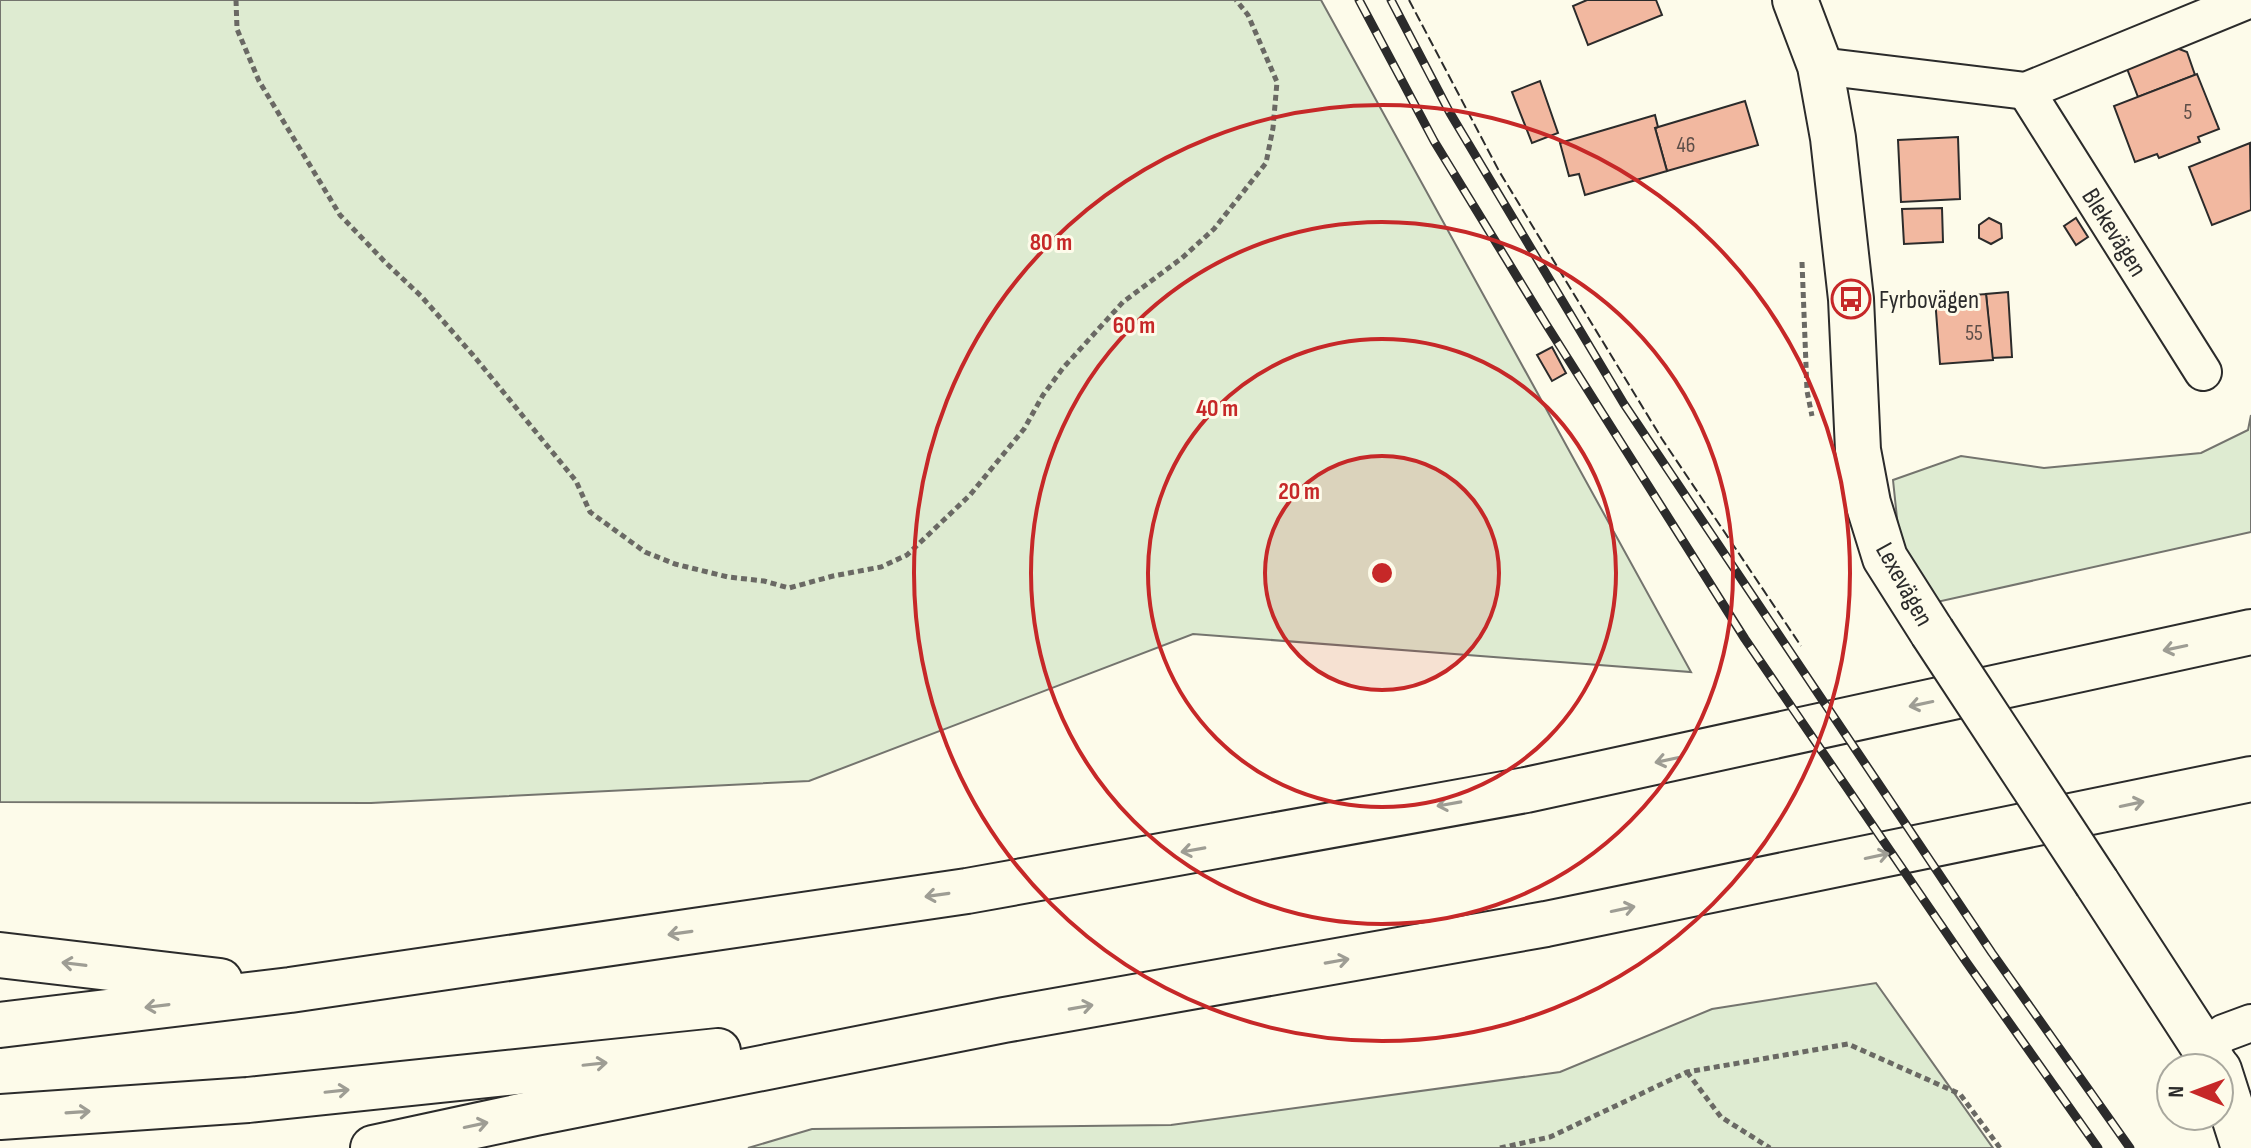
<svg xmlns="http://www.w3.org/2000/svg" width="2251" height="1148" font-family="'Sofia Sans Condensed',sans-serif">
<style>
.green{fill:#deebd1;stroke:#74746e;stroke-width:2}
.building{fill:#f2b8a0;stroke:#2b2b2b;stroke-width:2}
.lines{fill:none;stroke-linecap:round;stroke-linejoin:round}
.street-casing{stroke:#2b2b2b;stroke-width:40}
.secondary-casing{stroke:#2b2b2b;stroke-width:48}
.highway-casing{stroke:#2b2b2b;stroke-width:48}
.path{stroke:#6a6964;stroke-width:5;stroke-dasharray:6 4;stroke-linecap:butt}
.street{stroke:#fdfbea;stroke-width:36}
.secondary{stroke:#fdfbea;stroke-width:44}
.highway{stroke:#fdfbea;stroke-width:44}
.rail-casing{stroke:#2b2b2b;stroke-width:9}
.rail{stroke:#fdfbea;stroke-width:6;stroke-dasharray:18;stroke-linecap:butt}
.secondary-bridge-casing{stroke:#2b2b2b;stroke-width:48;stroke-linecap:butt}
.secondary-bridge{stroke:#fdfbea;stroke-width:44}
.fence{stroke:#2b2b2b;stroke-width:2;stroke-dasharray:10 4;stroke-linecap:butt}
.oneway{stroke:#9e9d94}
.ring{fill:none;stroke:#c62828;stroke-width:4}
.labels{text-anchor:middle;stroke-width:6;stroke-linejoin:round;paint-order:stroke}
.number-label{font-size:22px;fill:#5d4e48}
.street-label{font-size:26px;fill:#2b2b2b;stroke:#fdfbea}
.poi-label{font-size:26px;fill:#2b2b2b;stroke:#fdfbea;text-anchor:start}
.centre{fill:#c62828;stroke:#fdfbea;stroke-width:4}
.ring-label{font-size:24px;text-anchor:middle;font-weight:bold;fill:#c62828;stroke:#fdfbea;stroke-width:6;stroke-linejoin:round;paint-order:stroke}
</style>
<rect width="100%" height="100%" fill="#fdfbea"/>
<g class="green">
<path d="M0 0H1321L1691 672 1193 634 809 781 371 803 0 802Z"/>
<path d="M2251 415V532L1937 602 1913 588 1899 537 1893 480 1961 456 2044 468 2201 453 2248 430Z"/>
<path d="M1876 983 1993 1148H748L812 1129 1171 1125 1560 1072 1712 1009Z"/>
</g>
<g class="building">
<path d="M1587 0H1656L1662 15 1588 45 1573 6Z"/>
<path d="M2174 47 2187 52 2195 75 2138 97 2126 66Z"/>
<path d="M2197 74 2219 129 2198 137 2200 142 2159 158 2157 154 2135 162 2114 106Z"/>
<path d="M1540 81 1558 133 1532 143 1512 92Z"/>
<path d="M1745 101 1758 145 1667 171 1655 128Z"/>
<path d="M1655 115 1658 127 1655 128 1667 171 1585 195 1579 174 1569 176 1560 143Z"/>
<path d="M1958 137 1960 199 1901 202 1898 140Z"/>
<path d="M2250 143 2251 210 2212 225 2189 167Z"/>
<path d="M1942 208 1943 242 1904 244 1902 209Z"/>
<path d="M1989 218 2001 224 2002 238 1991 244 1979 238V225Z"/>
<path d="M2076 218 2088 237 2076 245 2064 226Z"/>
<path d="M2008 292 2012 357 1992 358 1986 294Z"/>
<path d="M1986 294 1993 360 1940 364 1935 298Z"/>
<path d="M1552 347 1566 373 1552 381 1537 355Z"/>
</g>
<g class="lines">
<defs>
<g id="street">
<path d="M1820 66 2026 91 2248 0"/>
<path d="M2026 91 2203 372"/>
<path d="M2204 1048 2224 1033 2251 1023"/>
</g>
<g id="secondary">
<path d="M1795 0 1820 66 1833 138 1851 299 1858 450 1868 503 1885 558 1932 632"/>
<path d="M2097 883 2217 1068"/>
<path d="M2219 1070 2244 1148"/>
</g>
<g id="highway">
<path d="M0 955 220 981"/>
<path d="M0 1025 290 990 967 891 1526 790 2251 632"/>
<path d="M0 1117 248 1100 718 1051"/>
<path d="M373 1148 535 1113 1004 1020 1546 924 2251 779"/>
</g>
</defs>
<use href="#street" class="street-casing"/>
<use href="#secondary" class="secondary-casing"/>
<use href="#highway" class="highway-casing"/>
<g class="path">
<path d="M236 0 237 29 259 81 340 215 386 263 421 296 473 355 576 481 590 512 645 552 675 564 728 577 764 581 789 588 833 576 881 567 907 555 970 495 1024 429 1043 395 1063 368 1123 302 1182 258 1214 229 1266 163 1273 128 1277 82 1248 15 1236 0"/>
<path d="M1802 262 1807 391 1812 416"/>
<path d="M1687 1072 1721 1117 1770 1148"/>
<path d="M1500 1148 1550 1137 1687 1072 1848 1044 1960 1094 2000 1148"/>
</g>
<use href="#street" class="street"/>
<use href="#secondary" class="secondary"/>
<use href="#highway" class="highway"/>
<defs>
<g id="rail">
<path d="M1359 0 1434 141 1546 324 1745 639 1967 963 2098 1148"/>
<path d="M1391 0 1450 113 1624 404 1992 953 2130 1148"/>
</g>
</defs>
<use href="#rail" class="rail-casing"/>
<use href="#rail" class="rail"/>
<defs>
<path id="secondary-bridge" d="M1932 632 2097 883"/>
</defs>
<use href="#secondary-bridge" class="secondary-bridge-casing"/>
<use href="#secondary-bridge" class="secondary-bridge"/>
<path class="fence" d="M1409 0 1499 171 1662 439 1801 646"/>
</g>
<defs><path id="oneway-shaft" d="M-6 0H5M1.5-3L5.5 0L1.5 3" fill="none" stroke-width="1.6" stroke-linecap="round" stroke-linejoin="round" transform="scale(2)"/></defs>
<g class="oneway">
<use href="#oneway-shaft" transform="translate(2175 648) rotate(168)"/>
<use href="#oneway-shaft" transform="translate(1921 704) rotate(168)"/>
<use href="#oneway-shaft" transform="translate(1667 760) rotate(168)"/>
<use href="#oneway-shaft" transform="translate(1449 804) rotate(170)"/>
<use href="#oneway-shaft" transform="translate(2132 804) rotate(-12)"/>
<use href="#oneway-shaft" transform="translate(1193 850) rotate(170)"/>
<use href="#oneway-shaft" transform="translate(1877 856) rotate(-12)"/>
<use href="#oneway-shaft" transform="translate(937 895) rotate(172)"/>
<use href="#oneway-shaft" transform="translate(1623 909) rotate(-12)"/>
<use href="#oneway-shaft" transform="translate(680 933) rotate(172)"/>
<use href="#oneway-shaft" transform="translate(1337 961) rotate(-10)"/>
<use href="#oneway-shaft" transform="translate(74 964) rotate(-173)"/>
<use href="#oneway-shaft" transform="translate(157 1006) rotate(173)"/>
<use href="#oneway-shaft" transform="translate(1081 1007) rotate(-10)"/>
<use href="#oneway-shaft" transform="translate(595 1064) rotate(-6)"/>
<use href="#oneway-shaft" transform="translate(337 1091) rotate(-6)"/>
<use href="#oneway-shaft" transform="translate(78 1112) rotate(-4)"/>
<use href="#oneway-shaft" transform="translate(476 1125) rotate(-12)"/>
</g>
<circle cx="1382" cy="573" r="117" fill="#c62828" fill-opacity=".12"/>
<g class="ring">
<circle cx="1382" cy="573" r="117"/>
<circle cx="1382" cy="573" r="234"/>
<circle cx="1382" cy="573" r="351"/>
<circle cx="1382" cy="573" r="468"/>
</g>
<defs>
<symbol id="bus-ring" viewBox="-11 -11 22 22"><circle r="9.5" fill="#fdfbea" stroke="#c62828" stroke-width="1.5"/><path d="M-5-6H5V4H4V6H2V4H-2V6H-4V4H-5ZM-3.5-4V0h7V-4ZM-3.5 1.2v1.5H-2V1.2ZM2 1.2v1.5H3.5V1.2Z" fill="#c62828"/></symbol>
</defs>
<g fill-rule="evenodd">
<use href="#bus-ring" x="1829" y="277" width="44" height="44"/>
</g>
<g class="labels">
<g class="number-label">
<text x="2188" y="119">5</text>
<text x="1686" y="152">46</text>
<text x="1974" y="340">55</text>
</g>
<g class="street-label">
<text transform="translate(2115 232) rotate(58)" y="9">Blekevägen</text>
<text transform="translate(1905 584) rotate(61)" y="9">Lexevägen</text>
</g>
<g class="poi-label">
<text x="1879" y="308">Fyrbovägen</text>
</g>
</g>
<circle cx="1382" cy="573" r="12" class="centre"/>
<g class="ring-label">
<text x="1051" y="250">80 m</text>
<text x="1134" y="333">60 m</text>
<text x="1217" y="416">40 m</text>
<text x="1299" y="499">20 m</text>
</g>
<g transform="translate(2195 1092) rotate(271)"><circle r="38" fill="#fdfbea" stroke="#a9a89e" stroke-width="2"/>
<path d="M0-6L14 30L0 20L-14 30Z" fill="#c62828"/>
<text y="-12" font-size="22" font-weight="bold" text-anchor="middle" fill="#2b2b2b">N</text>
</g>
</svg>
